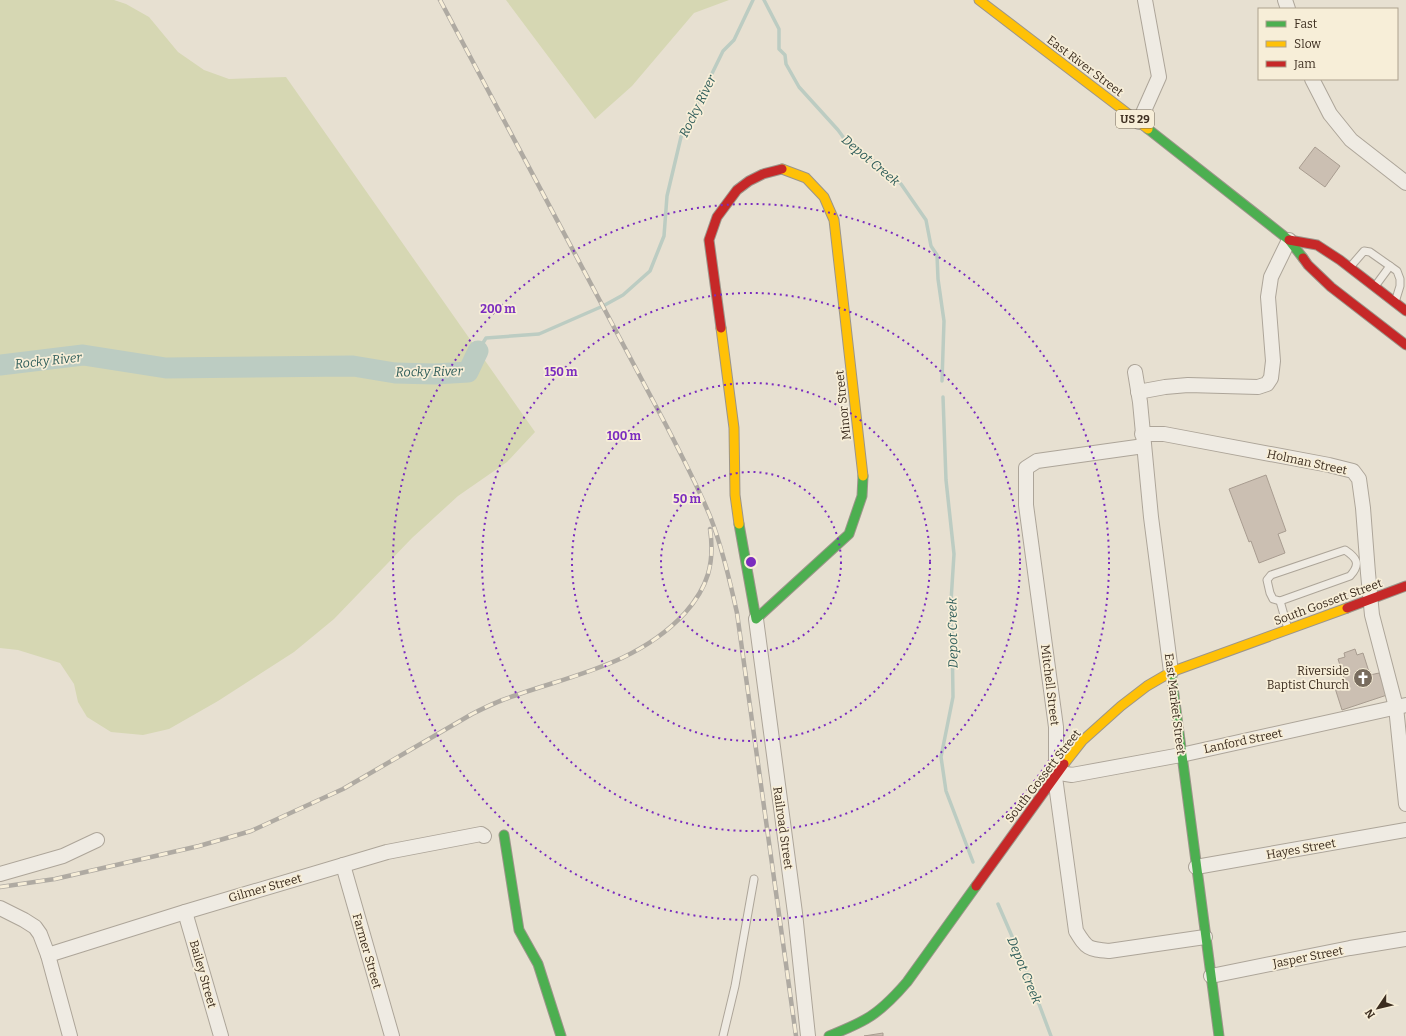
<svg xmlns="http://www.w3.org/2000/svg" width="1406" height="1036" font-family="Bitter,serif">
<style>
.green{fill:#d6d7b3}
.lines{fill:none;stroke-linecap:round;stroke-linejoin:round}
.stream{stroke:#bcccc2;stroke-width:3.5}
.river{stroke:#bcccc2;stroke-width:21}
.building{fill:#cbbfb2;stroke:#a89c90}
.lane-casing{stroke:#ada599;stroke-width:9}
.street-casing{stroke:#ada599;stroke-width:16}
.fast-casing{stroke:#9c958a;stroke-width:11}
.slow-casing{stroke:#9c958a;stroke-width:11}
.jam-casing{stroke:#9c958a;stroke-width:11}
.lane{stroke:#efebe3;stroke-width:7}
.street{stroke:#efebe3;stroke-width:14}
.fast{stroke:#4caf50;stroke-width:9}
.slow{stroke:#ffc107;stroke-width:9}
.jam{stroke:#c62828;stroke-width:9}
.rail-casing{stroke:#afaaa2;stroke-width:4.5}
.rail{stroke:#f7eed8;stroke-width:3;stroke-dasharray:9;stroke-linecap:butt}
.ring{fill:none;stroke:#7b2cbf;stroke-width:2;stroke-dasharray:2 4}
.labels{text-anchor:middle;stroke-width:3.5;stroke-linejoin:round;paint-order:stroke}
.shield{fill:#f7eed8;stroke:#756857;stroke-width:1}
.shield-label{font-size:11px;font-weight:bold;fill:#3d2e20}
.street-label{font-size:12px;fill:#3d2e20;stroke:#f7eed8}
.poi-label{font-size:12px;fill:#3d2e20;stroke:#f7eed8;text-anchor:end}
.water-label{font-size:13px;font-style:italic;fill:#2f5d5a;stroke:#f7eed8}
.centre{fill:#7b2cbf;stroke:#f7eed8;stroke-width:2}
.ring-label{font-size:12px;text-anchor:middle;font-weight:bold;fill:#7b2cbf;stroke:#f7eed8;stroke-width:3.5;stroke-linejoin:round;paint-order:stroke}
</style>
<rect width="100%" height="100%" fill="#e7e0d1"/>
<g class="green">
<path d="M0 0H114L126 4 149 17 178 52 204 70 229 79 286 77 535 432 507 462 458 496 412 538 334 619 294 652 218 701 169 729 143 735 111 732 87 717 78 702 74 684 60 663 18 650 0 648Z"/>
<path d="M506 0H729L694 13 632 86 595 119Z"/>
</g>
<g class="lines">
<g class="stream">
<path d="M764 0 779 29V49L785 55 786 64 799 87 838 130 846 141 869 157 901 184 926 220 931 246 937 255 938 279 944 321 942 381"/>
<path d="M478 351 486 338 539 334 603 306 623 295 650 271 664 236 667 196 681 137 723 51 734 40 753 0"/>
<path d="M943 397 946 480 954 554 950 617 952 630 953 697 941 757 946 791 973 862"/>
<path d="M998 904 1024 964 1051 1036"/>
</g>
<path class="river" d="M0 365 83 355 166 368 353 366 395 373 435 374 468 372 478 351"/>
</g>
<g class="building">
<path d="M1315 147 1340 166 1325 187 1299 168Z"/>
<path d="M1266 475 1286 531 1278 534 1285 553 1259 563 1251 541 1249 542 1229 489Z"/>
<path d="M1355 649 1357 655 1363 653 1370 675 1379 673 1387 695 1342 710 1334 685 1345 681 1338 659 1345 657 1344 653Z"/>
<path d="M883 1033V1036H864Z"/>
</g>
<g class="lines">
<defs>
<g id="lane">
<path d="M1351 266 1364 251 1370 252 1397 271 1400 279V286L1396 299"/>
<path d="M1376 285 1390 266"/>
<path d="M1345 550C1357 558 1361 564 1350 576L1280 601 1273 599 1270 593 1267 580 1271 575Z"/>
<path d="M1280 601 1288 629"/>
<path d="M723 1036 735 986 754 879"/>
</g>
<g id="street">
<path d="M1285 0 1288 9"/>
<path d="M1312 79 1330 114 1351 140 1406 183"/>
<path d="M1139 122 1159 77 1145 0"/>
<path d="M1135 372 1140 402 1151 517 1171 672"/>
<path d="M1138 392 1165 387 1188 385 1258 387 1267 384 1271 378 1273 361 1268 297 1271 277 1289 240"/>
<path d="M1142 434H1164L1329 465 1353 471 1359 479 1363 508 1368 573 1372 615 1396 707 1406 804"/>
<path d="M1144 446 1037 461 1026 468V505L1056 727V774L1055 777 1076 931C1087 949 1088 949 1109 951L1205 937"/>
<path d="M756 619 795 913 808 1036"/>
<path d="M1056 774 1060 773 1072 775 1181 755 1406 705"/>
<path d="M343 865 392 1036"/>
<path d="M1196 867 1406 830"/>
<path d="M0 874 63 856 97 840"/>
<path d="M0 908 24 920 35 927 40 934 48 955 70 1036"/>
<path d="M185 912 221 1036"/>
<path d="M48 955 185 912 387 852 481 834 484 836"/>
<path d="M1211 976 1350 948 1406 939"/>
</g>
<g id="fast">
<path d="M1148 129 1289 240 1303 258"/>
<path d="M739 524 756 619 849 534 862 496 863 476"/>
<path d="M1171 672 1219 1036"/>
<path d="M504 835 519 930 538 964 561 1036"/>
<path d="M829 1036C841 1031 854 1026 866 1019 882 1010 895 996 907 982L976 886"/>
</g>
<g id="slow">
<path d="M979 0 1148 129"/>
<path d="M782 169 806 178 824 197 834 220 863 476"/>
<path d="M721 328 734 428 735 495 739 524"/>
<path d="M1064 764 1082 741 1121 706 1147 686 1171 672 1347 608"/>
</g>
<g id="jam">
<path d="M1289 240 1317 245 1340 260 1406 311"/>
<path d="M1303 258 1308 265 1331 287 1406 345"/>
<path d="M721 328 709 240 717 217 737 190 749 181 763 174 782 169"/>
<path d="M1347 608 1406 586"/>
<path d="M976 886 1064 764"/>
</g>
</defs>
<use href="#lane" class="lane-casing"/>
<use href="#street" class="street-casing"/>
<use href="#fast" class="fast-casing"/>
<use href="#slow" class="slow-casing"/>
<use href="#jam" class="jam-casing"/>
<use href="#lane" class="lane"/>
<use href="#street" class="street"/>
<use href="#fast" class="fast"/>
<use href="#slow" class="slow"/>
<use href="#jam" class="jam"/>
<defs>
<g id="rail">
<path d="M440 0 667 427C682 456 697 485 710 516 722 547 730 581 737 613L796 1036"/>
<path d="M0 887 55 879 199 846 251 831 343 789 472 714C484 708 496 702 508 698 571 675 637 665 685 613 708 587 715 563 710 529"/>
</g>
</defs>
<use href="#rail" class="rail-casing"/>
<use href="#rail" class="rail"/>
</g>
<g class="ring">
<circle cx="751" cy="562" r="90"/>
<circle cx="751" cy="562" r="179"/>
<circle cx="751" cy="562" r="269"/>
<circle cx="751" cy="562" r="358"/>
</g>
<defs>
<symbol id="church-disc" viewBox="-11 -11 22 22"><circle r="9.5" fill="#786c5e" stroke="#f7eed8"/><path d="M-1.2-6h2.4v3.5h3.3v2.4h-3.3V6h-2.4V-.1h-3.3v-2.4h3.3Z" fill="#fff"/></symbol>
</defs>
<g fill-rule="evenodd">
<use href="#church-disc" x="1352" y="667" width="22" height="22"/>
</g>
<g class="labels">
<rect class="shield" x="1116" y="110" width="38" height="18" rx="3"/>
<g class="shield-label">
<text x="1135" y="123">US 29</text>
</g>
<g class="street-label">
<text transform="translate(1085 66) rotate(37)" y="4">East River Street</text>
<text transform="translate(843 405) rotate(-96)" y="4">Minor Street</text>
<text transform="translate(1307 462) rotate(12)" y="4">Holman Street</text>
<text transform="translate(1328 602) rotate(-20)" y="4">South Gossett Street</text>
<text transform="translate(1050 685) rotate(83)" y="4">Mitchell Street</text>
<text transform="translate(1175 704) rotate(83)" y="4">East Market Street</text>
<text transform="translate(1243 741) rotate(-12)" y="4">Lanford Street</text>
<text transform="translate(1043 776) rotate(-52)" y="4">South Gossett Street</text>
<text transform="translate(783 828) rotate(82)" y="4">Railroad Street</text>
<text transform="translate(1301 849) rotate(-10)" y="4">Hayes Street</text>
<text transform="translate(265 888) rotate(-16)" y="4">Gilmer Street</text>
<text transform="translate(367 951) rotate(74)" y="4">Farmer Street</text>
<text transform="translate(1308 957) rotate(-11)" y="4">Jasper Street</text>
<text transform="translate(203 974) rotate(74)" y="4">Bailey Street</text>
</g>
<g class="poi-label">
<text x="1349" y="675">Riverside<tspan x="1349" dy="14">Baptist Church</tspan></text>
</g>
<g class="water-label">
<text transform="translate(697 106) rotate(-64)" y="5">Rocky River</text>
<text transform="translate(871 160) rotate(40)" y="5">Depot Creek</text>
<text transform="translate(48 360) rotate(-6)" y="5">Rocky River</text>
<text transform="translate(429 371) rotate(-1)" y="5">Rocky River</text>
<text transform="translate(952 633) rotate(-91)" y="5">Depot Creek</text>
<text transform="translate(1025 970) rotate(68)" y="5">Depot Creek</text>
</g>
</g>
<circle cx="751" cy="562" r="6" class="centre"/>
<g class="ring-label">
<text x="498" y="313">200 m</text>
<text x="561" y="376">150 m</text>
<text x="624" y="440">100 m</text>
<text x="687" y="503">50 m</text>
</g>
<rect x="1258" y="8" width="140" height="72" fill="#f7eed8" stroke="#ada18e"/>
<rect x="1266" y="21" width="20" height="6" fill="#4caf50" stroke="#ada18e"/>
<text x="1294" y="28" font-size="12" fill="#3d2e20">Fast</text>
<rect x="1266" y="41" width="20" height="6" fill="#ffc107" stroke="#ada18e"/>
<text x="1294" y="48" font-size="12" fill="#3d2e20">Slow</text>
<rect x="1266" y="61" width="20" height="6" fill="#c62828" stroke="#ada18e"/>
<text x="1294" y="68" font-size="12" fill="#3d2e20">Jam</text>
<g transform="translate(1378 1008) rotate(235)" stroke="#f7eed8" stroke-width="3" paint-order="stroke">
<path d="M0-3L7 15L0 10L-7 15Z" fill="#3d2e20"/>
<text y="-6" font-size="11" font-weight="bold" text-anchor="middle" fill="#3d2e20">N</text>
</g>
</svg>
